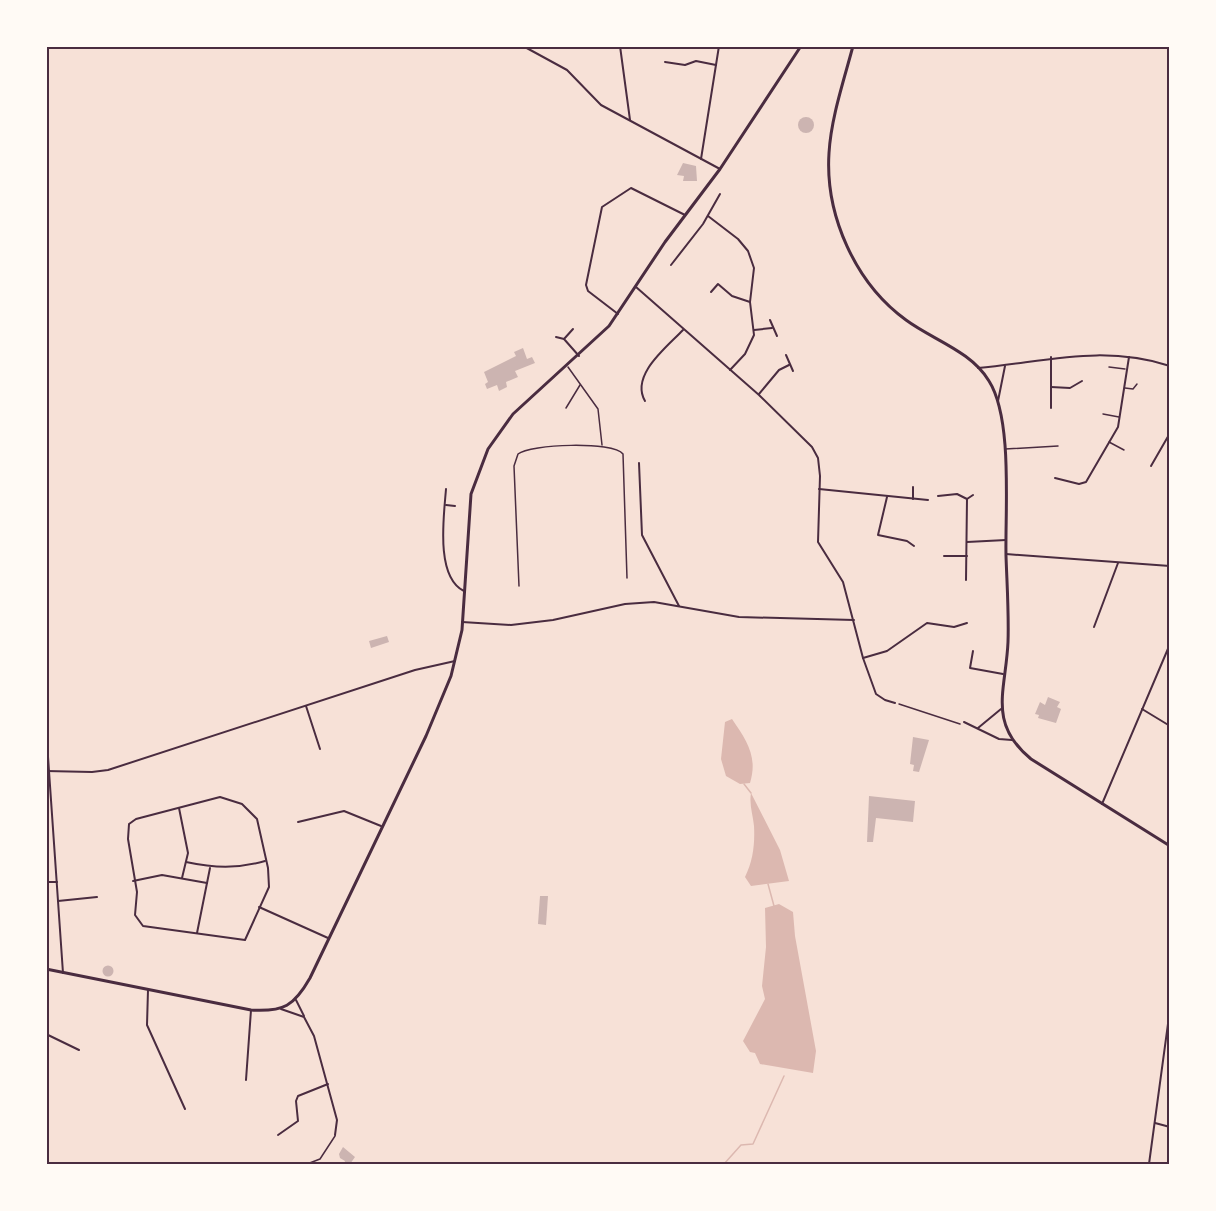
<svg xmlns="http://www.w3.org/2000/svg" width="1216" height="1211" font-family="Manrope,sans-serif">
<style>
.water{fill:#dcb8b0}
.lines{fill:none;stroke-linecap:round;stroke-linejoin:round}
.stream{stroke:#dcb8b0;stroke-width:1.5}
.building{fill:#ccb4b1}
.path{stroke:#4a2c40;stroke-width:1.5}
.service{stroke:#4a2c40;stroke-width:1.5}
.minor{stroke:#4a2c40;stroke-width:2}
.tertiary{stroke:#4a2c40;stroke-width:3}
.neatline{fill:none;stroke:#4a2c40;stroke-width:2}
</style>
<rect width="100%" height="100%" fill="#f7e1d7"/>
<g class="water">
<path d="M732 719C747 741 758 757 750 783L740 784 726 776 721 759 725 722Z"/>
<path d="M751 793 780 850 789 881 751 886 745 877C753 861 755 844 754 826 753 815 749 805 751 793Z"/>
<path d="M779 904 793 912 795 936 816 1051 813 1073 760 1064 755 1053 750 1052 743 1041 765 999 762 986 766 947 765 908Z"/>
</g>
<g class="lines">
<g class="stream">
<path d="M744 784 751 793"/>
<path d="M768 884 774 906"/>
<path d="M724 1164 741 1145 753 1144 784 1076"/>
</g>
</g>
<g class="building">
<circle cx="806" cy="125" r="8"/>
<path d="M683 163 696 166 697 181H683L684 176 677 175Z"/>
<path d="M523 348 527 359 532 357 535 363 515 371 518 377 506 382 507 387 499 391 497 385 487 389 485 384 488 382 484 372 516 356 514 352Z"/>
<path d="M387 636 389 642 371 648 369 641Z"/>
<path d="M1048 697 1060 702 1057 707 1061 709 1056 723 1038 718 1039 715 1035 714 1040 702 1045 705Z"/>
<path d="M913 737 929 740 919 772 913 771 914 765 910 764Z"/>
<path d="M869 796 915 801 913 822 876 818 873 842H867Z"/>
<path d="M540 896H548L546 925 538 924Z"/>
<circle cx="108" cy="971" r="5.5"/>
<path d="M343 1147 355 1157 350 1164H344L345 1161 340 1158 339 1154Z"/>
</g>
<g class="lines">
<path class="path" d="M899 704 960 724"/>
<g class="service">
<path d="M568 367 598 409 602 445"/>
<path d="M1109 367 1125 369"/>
<path d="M1125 388 1133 389 1137 384"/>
<path d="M566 408 580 385"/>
<path d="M1103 414 1119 417"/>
<path d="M1109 442 1124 450"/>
<path d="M1005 449 1058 446"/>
<path d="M519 586 514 466 518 454C530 444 613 441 623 454L627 578"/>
<path d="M307 1164 320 1159 335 1136"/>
</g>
<g class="minor">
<path d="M523 46 567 70 601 105 720 169"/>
<path d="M620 46 630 120"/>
<path d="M665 62 685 65 696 61 716 65"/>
<path d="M701 159 719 46"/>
<path d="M708 216 738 239 748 251 754 268 750 302 754 335 745 354 730 370"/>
<path d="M671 265 703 224 720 194"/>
<path d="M636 287 759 395 812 447 818 458 820 476 818 542 843 582 863 658 876 694 885 700 895 703"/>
<path d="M711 292 718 284 732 296 750 302"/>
<path d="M618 314 588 291 586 285 602 207 631 188 685 215"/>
<path d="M770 320 777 336"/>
<path d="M573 329 564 339 579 356"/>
<path d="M754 330 772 328"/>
<path d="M556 337 564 339"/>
<path d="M786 355 793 371"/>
<path d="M1051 357V408"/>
<path d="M978 368C1045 362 1102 344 1170 366"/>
<path d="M1051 387 1070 388 1082 381"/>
<path d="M759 394 779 370 789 365"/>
<path d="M645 401C630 375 667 347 683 330"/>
<path d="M998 401 1005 366"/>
<path d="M639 463 642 535 679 606"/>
<path d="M1151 466 1170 433"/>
<path d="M1055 478 1079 484 1086 482 1118 427 1129 357"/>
<path d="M913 487V499"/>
<path d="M446 489C444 515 435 577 464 591"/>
<path d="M819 489 928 500"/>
<path d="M938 496 957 494 967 499"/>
<path d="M887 497 878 535 907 541 914 546"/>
<path d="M446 505 455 506"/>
<path d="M967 542 1006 540"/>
<path d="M1006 554 1170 566"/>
<path d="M944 556H967"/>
<path d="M966 580 967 499 973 495"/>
<path d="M462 622 511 625 553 620 625 604 654 602 739 617 854 620"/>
<path d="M1094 627 1118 563"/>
<path d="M973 651 970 668 1003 674"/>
<path d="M863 658 887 651 927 623 954 627 967 623"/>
<path d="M306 706 320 749"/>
<path d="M1142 709 1170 726"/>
<path d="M964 722 999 739 1012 740"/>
<path d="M46 728 63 973"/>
<path d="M978 728 1001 709"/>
<path d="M46 771 92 772 108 770 415 670 455 661"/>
<path d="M220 797 242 804 257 819 268 868 269 887 245 940 143 926 135 915 137 892 128 839 129 824 136 819Z"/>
<path d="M1102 804 1170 644"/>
<path d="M179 808 188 853 182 878"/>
<path d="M298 822 344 811 381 826"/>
<path d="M186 862C214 868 237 869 265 861"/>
<path d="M133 881 162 875 207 883"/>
<path d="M46 882H57"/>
<path d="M58 901 97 897"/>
<path d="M259 907 328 938"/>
<path d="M197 933 210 868"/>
<path d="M148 990 147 1025 185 1109"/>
<path d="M296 1000 304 1016"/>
<path d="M281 1009 304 1017 314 1036 337 1120 335 1135"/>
<path d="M46 1034 79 1050"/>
<path d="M246 1080 251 1010"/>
<path d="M1155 1123 1170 1127"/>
<path d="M278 1135 298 1121 296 1101 298 1096 328 1084"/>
<path d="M1149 1164 1170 1009"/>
</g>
<g class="tertiary">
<path d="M853 46C844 80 831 118 829 153 825 215 855 283 906 320 933 340 971 351 989 381 1013 419 1005 510 1006 556 1007 585 1009 614 1008 642 1006 690 987 723 1031 759L1170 846"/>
<path d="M46 969 251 1010C284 1012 294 1006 310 978L426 736 451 676 462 630 471 494 488 449 513 414 609 326 665 242 720 169 801 46"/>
</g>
</g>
<rect width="1216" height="1211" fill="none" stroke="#fffaf5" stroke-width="96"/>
<rect x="48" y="48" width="1120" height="1115" class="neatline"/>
</svg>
